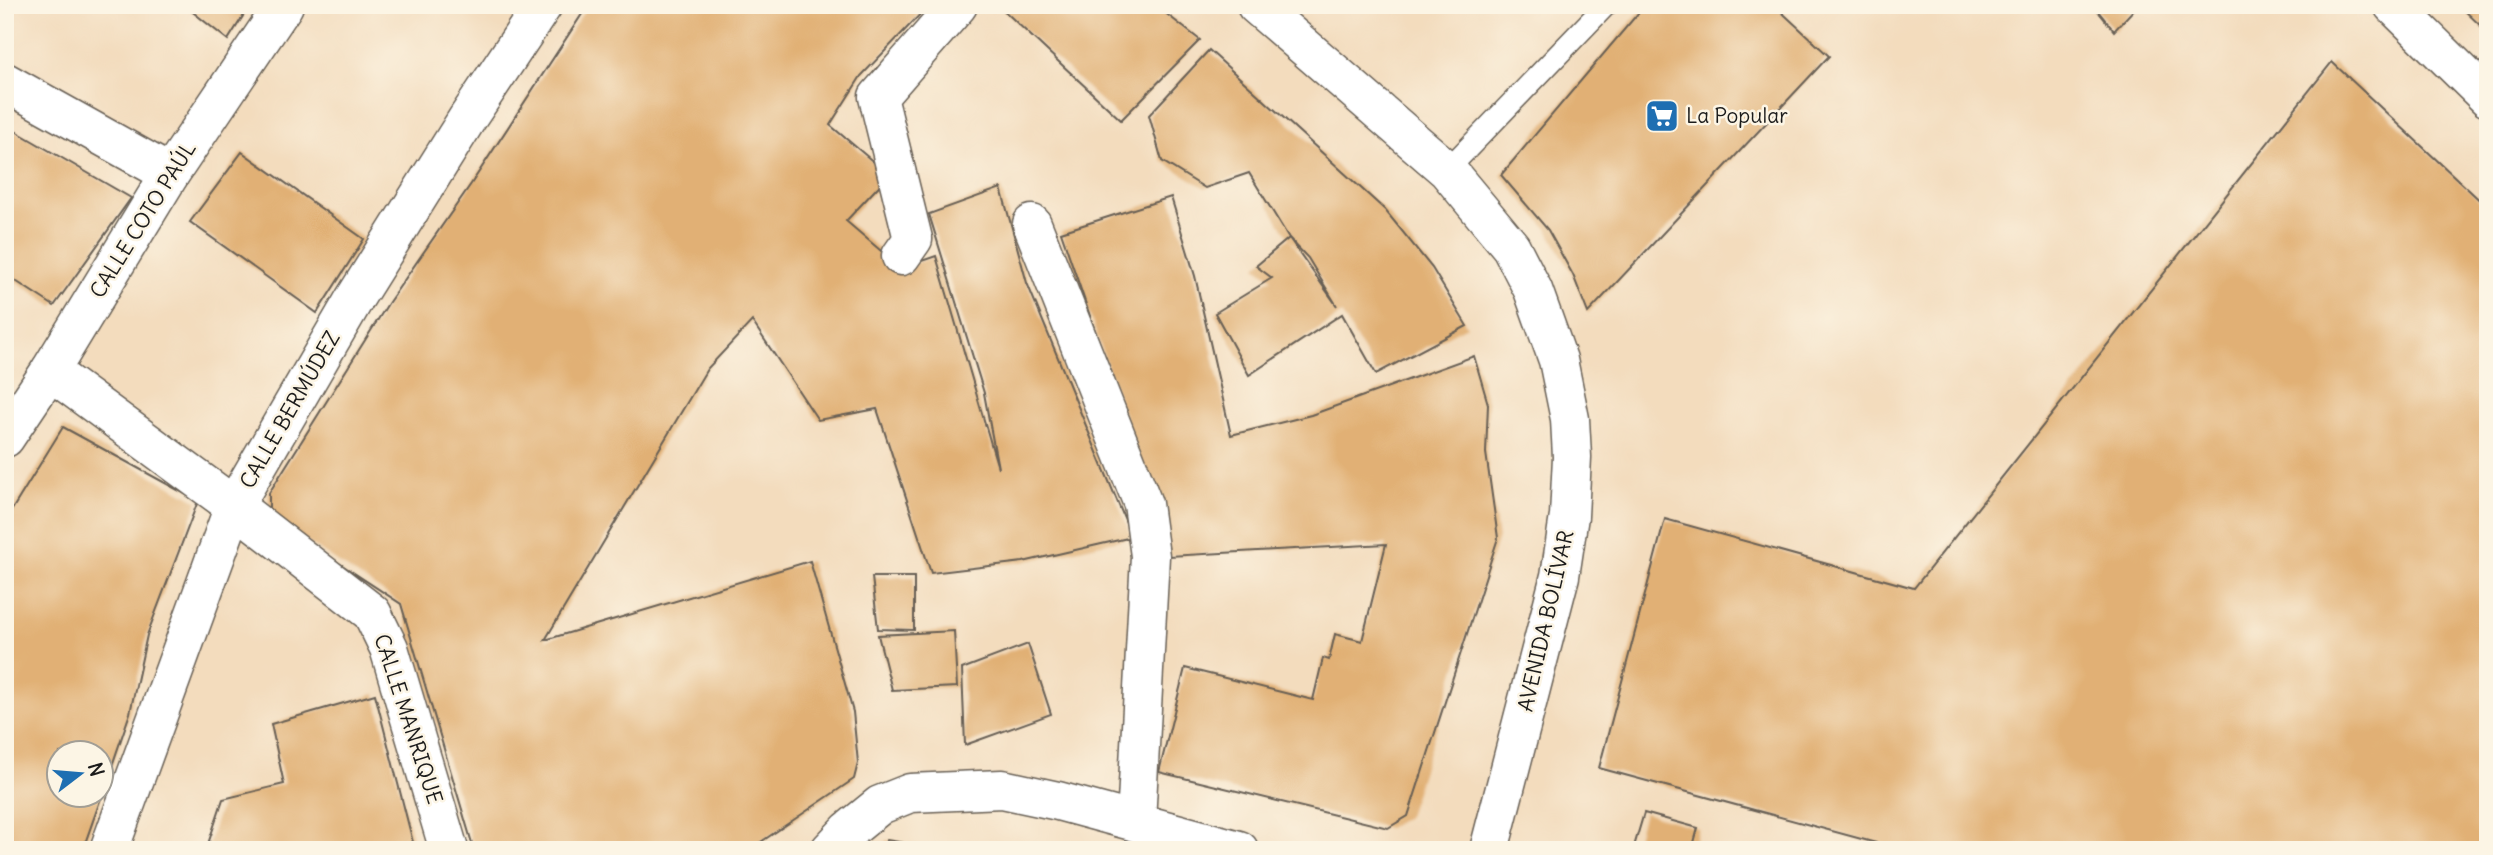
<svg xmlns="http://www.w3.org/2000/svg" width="2493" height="855" font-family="Delius,sans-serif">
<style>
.building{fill:#e1b074;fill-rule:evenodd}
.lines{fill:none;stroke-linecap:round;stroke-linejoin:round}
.service-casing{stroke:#675f54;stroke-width:24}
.minor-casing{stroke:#675f54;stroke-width:41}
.tertiary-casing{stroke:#675f54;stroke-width:41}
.service{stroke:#fff;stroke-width:21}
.minor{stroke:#fff;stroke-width:38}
.tertiary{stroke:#fff;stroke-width:38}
.labels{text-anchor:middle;stroke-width:5;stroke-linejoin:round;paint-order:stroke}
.poi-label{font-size:21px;fill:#1c1c1c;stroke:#fcf5e5;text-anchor:start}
.street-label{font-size:21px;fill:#1c1c1c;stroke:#fcf5e5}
</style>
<rect width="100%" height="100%" fill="#fcf5e5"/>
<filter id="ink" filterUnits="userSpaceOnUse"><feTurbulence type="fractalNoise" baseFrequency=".0143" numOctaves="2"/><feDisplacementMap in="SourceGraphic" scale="14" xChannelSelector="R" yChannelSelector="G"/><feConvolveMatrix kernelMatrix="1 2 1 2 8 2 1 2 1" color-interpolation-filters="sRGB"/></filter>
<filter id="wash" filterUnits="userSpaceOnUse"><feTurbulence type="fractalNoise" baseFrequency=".00686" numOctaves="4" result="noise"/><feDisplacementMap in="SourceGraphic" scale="28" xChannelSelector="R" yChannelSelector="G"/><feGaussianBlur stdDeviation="1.57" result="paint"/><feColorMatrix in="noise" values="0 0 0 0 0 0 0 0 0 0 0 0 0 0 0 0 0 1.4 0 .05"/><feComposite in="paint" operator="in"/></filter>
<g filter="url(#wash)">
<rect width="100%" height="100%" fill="#f3dcbd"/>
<g id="blocks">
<g class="building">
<path d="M184 5H250L228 40Z"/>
<path d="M588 5H929L861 76 830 125 889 175 846 221 901 268 936 256 998 468 984 393 929 214 1001 188 1027 283 1132 537 1023 562 931 573 877 409 818 420 752 321 707 369 545 640 810 561 853 712 858 763 854 779 749 850H474L401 604 269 517V493L389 302 471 184Z"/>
<path d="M998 5H1155L1200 40 1121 120Z"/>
<path d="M1645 5H1774L1829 56 1588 313 1573 275 1548 230 1501 175Z"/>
<path d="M2093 5H2138L2114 31Z"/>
<path d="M2459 5H2488V33Z"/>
<path d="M1209 50 1385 210 1432 268 1467 326 1376 374 1342 314 1249 375 1215 313 1272 278 1256 266 1289 238 1249 173 1205 188 1162 161 1149 115ZM1289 238 1308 258 1337 306Z"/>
<path d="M2332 62 2488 208V850H1902L1599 768 1665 519 1914 588Z"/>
<path d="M5 125 131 198 54 306 5 274Z"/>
<path d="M242 152 364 239 317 313 190 222Z"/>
<path d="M1171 197 1195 276 1231 435 1311 415 1474 356 1488 404 1486 453 1498 538 1408 816 1388 828 1159 772 1185 668 1313 700 1323 658 1329 660 1335 634 1362 641 1386 544 1169 556 1139 458 1061 232Z"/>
<path d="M63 427 198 501 147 635 130 713 102 795V753H60V796L102 795 83 849 5 850V521Z"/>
<path d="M872 577H914V630L878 629Z"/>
<path d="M954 631 957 687 892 690 878 635Z"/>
<path d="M1028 644 1051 714 965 745 962 669Z"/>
<path d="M375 694 415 850H206L223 799 284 784 271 724Z"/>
<path d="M1644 813 1698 828 1692 850H1633Z"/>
<path d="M887 840 934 848V850H879Z"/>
</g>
</g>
</g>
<g filter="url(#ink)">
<use href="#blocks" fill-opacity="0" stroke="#675f54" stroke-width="2"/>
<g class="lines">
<defs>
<path id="service" d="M1447 170 1606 5"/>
<g id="minor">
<path d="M1256 5 1447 170 1511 247 1533 290 1558 360 1570 419 1572 457 1569 516 1560 576 1489 850"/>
<path d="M5 82 170 174"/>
<path d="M1032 224 1143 504 1150 556 1136 822"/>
<path d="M901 256 913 239 878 97 958 5"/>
<path d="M50 371 234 506 372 613 389 648 449 850"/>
<path d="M5 438 50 371 170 174 284 5"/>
<path d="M109 850 234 506 355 298 467 119 543 5"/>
<path d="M830 850 848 831 880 805 910 793 1002 789 1058 801 1239 850"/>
</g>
<path id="tertiary" d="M2393 5 2488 98"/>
</defs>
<use href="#service" class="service-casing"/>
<use href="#minor" class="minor-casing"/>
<use href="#tertiary" class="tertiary-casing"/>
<use href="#service" class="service"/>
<use href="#minor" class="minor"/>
<use href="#tertiary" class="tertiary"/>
</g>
</g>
<defs>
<symbol id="supermarket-square" viewBox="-11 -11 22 22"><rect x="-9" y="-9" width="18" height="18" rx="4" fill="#1f6fb2" stroke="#fcf5e5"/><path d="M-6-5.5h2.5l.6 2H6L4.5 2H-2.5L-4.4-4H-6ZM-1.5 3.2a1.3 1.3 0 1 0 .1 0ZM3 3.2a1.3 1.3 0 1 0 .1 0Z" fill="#fff"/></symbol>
</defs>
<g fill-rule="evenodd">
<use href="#supermarket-square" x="1643" y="97" width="38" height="38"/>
</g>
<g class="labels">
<g class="poi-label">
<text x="1686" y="123">La Popular</text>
</g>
<g class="street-label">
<text transform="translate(143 220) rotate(-58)" y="7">CALLE COTO PAÚL</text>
<text transform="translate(290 410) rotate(-60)" y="7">CALLE BERMÚDEZ</text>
<text transform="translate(1546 621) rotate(-77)" y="7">AVENIDA BOLÍVAR</text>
<text transform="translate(408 719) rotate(72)" y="7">CALLE MANRIQUE</text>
</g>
</g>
<rect width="2493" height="855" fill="none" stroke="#fcf5e5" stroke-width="28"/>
<g transform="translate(80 774) rotate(74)"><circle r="33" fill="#fcf5e5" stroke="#a29e95" stroke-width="2"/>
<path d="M0-5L12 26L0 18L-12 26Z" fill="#1f6fb2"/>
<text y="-10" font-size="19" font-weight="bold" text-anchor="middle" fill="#1c1c1c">N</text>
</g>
</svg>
